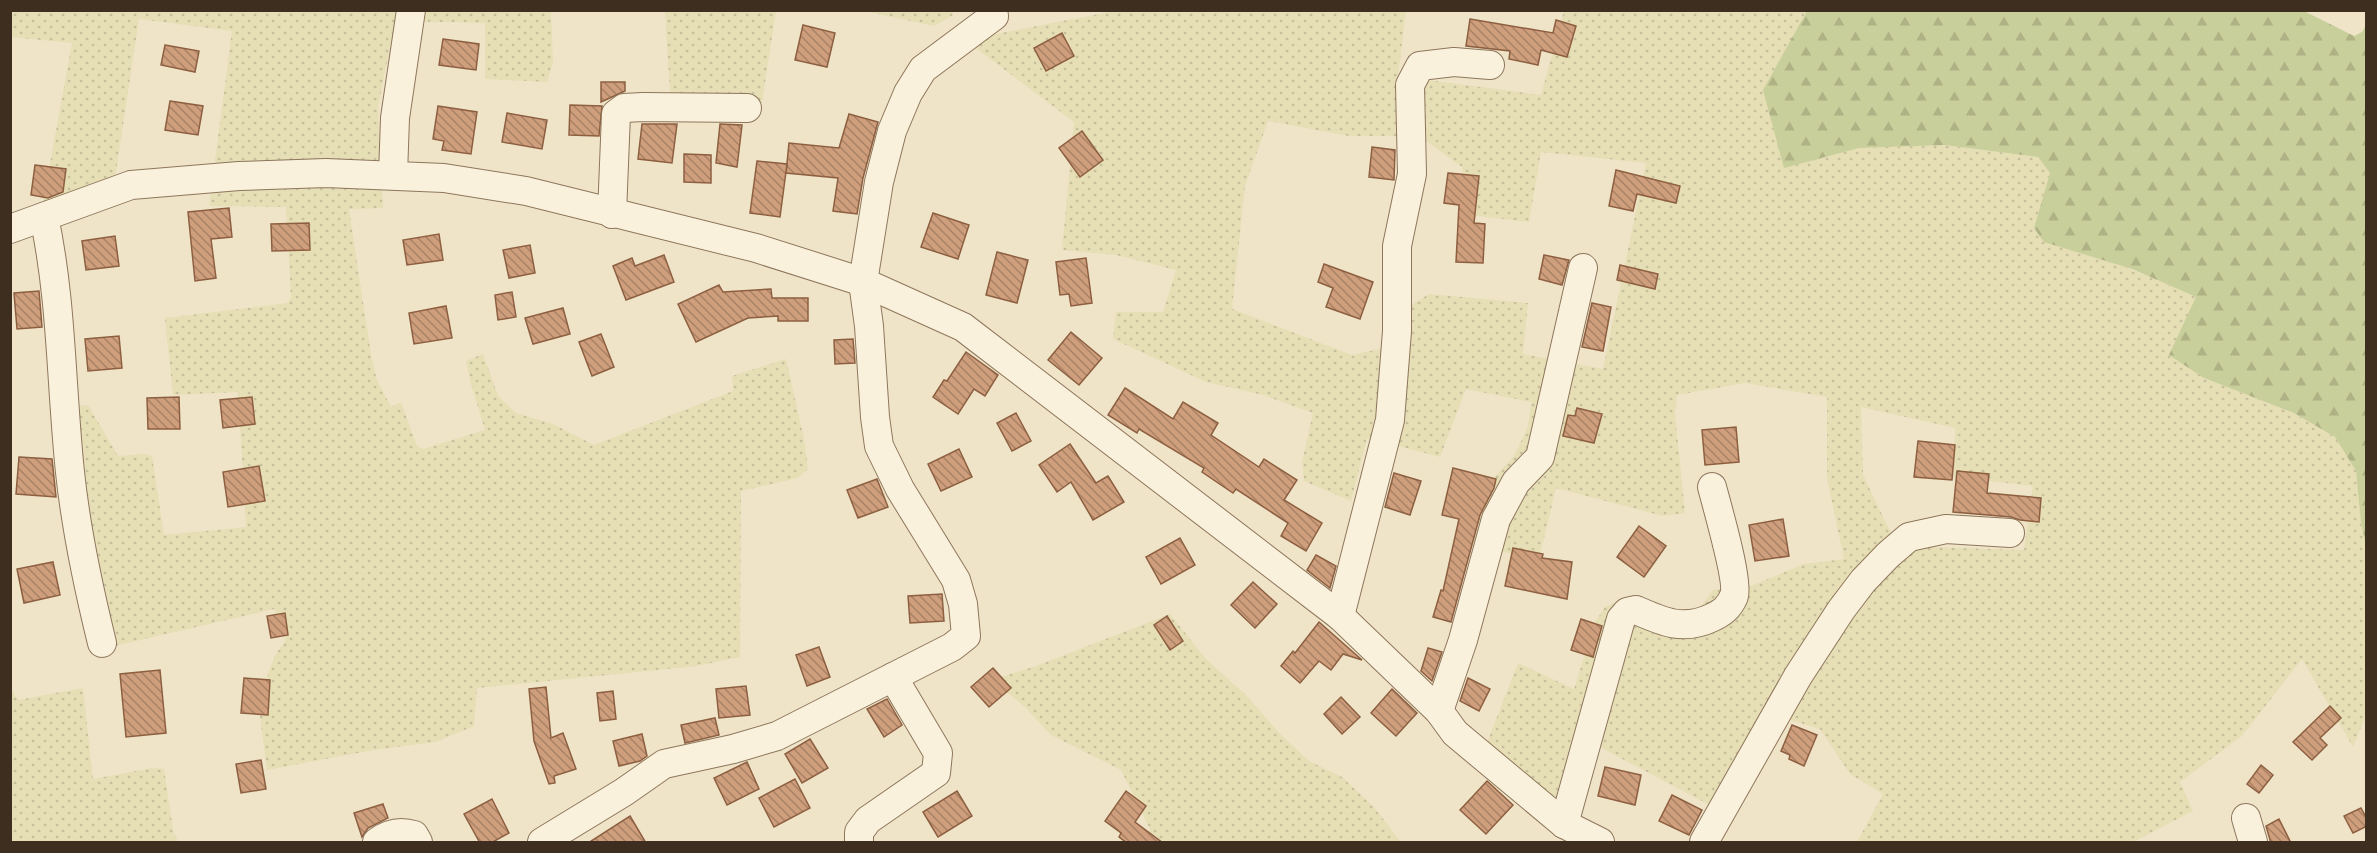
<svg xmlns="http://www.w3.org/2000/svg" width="2377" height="853" font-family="'Source Serif 4',serif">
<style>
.farmland{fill:url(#farmland-dots);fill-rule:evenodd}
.forest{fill:url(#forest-firs)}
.building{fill:url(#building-back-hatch);stroke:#8d5f41;stroke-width:1.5}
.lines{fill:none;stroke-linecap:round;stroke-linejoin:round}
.minor-casing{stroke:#8d765c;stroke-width:30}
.minor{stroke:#faf1dc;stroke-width:28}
</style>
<defs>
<pattern id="farmland-dots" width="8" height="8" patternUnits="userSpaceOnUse" patternTransform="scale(1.5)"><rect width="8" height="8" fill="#e6deb5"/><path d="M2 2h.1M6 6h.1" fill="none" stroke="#c6bf9b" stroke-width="1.8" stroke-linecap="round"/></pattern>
<pattern id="forest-firs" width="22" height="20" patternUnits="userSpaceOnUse" patternTransform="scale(1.5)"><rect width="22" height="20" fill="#c9cf9b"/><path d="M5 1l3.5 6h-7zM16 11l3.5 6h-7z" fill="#aeb285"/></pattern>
<pattern id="building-back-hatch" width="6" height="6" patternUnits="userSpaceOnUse" patternTransform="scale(1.5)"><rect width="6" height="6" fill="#cf9f7d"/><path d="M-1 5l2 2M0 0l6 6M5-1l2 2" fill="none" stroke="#a98266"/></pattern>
</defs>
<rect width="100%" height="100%" fill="#f0e4c8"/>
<g class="farmland">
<path d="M952 10 953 15 934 26 864 11Z"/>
<path d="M10 11H551L553 62 547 82 485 79V23L395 21 378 107 383 208 349 209 371 355 377 380 391 407 401 402 417 446 423 449 485 430 471 384 466 361 483 354 498 396 516 413 553 424 594 445 733 391 732 376 786 359 804 439 808 469 798 478 741 491 740 657 697 666 477 688 474 726 436 742 374 750 267 770 260 717 261 706 267 677 275 655 286 640 274 609 97 650 58 409 88 405 118 456 145 454 152 456 164 535 246 527 238 392 173 395 165 318 288 303 291 297 286 207 209 206 232 31 139 19 115 178 43 202 72 43 11 37Z"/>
<path d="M665 11H776L760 115 671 109Z"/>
<path d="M1114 11H1406L1398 76 1541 95 1564 11H1807L1802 18 1784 167 1858 148 1945 145 2038 157 2050 173 2034 228 2196 297 2204 378 2294 413 2335 437 2356 471 2361 523 2366 546V715L2353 747 2302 659 2242 736 2180 782 2193 811 2133 842H1857L1883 794 1850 774 1820 729 1778 716 1717 809 1575 734 1552 822 1478 766 1518 663 1574 689 1595 622 1605 607 1614 603 1696 613 1713 590 1751 586 1804 564 1844 559 1827 478V397L1745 383 1677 395 1675 413 1685 513 1663 516 1556 488 1539 559 1477 547 1468 539 1485 487 1514 456 1528 427 1531 402 1466 389 1440 457 1367 438 1351 501 1304 481 1302 462 1313 413 1263 395 1206 382 1113 339 1116 312H1163L1176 270 1116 255 1062 250 1074 122 965 40ZM1268 121 1349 136H1419L1462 167 1471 215 1529 222 1541 152 1646 163 1603 369 1523 354 1528 303 1429 294 1389 319 1384 348 1352 355 1232 309 1245 186ZM1861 407 1955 428 1954 477 2033 486 2024 550 1926 547 1900 552 1863 475Z"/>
<path d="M1170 614 1206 659 1246 695 1280 734 1309 761 1342 777 1373 806 1401 842H1141L1150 829 1121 770 1051 735 1024 706 991 680 1036 666Z"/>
<path d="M10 687 18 700 83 688 93 779 152 768 164 769 173 830 178 842H11Z"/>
</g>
<path class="forest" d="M2302 10 2354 36 2362 32 2366 25V546L2361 523 2356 471 2335 437 2294 413 2204 378 2169 355 2196 297 2132 269 2044 242 2034 228 2050 173 2038 157 1945 145 1859 148 1784 168 1763 90 1807 11Z"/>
<g class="building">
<path d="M1470 19 1553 33 1556 20 1576 26 1567 57 1541 50 1538 65 1509 59 1510 51 1466 46Z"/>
<path d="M803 25 835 33 827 67 795 60Z"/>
<path d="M1062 33 1074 56 1046 71 1034 48Z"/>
<path d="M443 39 479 44 476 70 439 65Z"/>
<path d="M165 45 199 51 195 72 161 65Z"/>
<path d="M601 82H625V91L601 102Z"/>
<path d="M170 101 203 106 198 135 165 130Z"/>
<path d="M570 105 602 106 599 136 569 135Z"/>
<path d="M438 106 477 112 471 154 442 150 444 141 433 139Z"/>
<path d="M507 113 547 120 542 149 502 142Z"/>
<path d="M849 114 878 122 863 178 857 214 833 211 838 178 786 173 789 143 839 148Z"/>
<path d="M642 124H677L672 163 638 159Z"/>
<path d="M720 124 742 125 737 167 716 163Z"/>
<path d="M1082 131 1103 160 1080 177 1059 148Z"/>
<path d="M1372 147 1395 150 1394 180 1369 177Z"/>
<path d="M684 154 711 155V183L684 182Z"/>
<path d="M757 161 787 164 780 217 750 213Z"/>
<path d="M35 165 66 169 63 192 48 198 31 195Z"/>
<path d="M1616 170 1680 186 1676 203 1637 194 1633 211 1609 206Z"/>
<path d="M1448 173 1479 176 1474 223 1485 224 1483 263 1456 262 1459 205 1444 203Z"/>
<path d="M229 208 232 237 211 239 216 278 195 281 188 212Z"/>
<path d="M933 213 969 225 958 259 921 247Z"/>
<path d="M309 223 310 250 272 251 271 224Z"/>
<path d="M439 234 443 260 407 265 403 240Z"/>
<path d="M115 236 119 266 86 270 82 241Z"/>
<path d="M530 245 535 273 509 278 503 250Z"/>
<path d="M997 252 1028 260 1017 303 986 295Z"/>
<path d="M664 255 674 282 626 300 613 266 632 258 635 266Z"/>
<path d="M1544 255 1569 260 1562 285 1539 279Z"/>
<path d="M1086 258 1092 303 1071 306 1069 294 1060 295 1056 262Z"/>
<path d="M1324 264 1373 282 1360 319 1326 307 1333 288 1318 282Z"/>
<path d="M1620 265 1658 274 1655 289 1617 280Z"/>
<path d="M719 285 723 292 771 289 772 298H808V321H778V316L748 318 696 342 678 304Z"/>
<path d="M39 291 42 327 17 329 14 293Z"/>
<path d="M512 292 516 317 498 320 495 295Z"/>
<path d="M1592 303 1611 307 1603 351 1582 347Z"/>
<path d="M446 306 452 338 414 344 409 313Z"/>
<path d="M563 308 570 334 533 344 525 318Z"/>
<path d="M1071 332 1102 358 1079 385 1048 360Z"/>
<path d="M601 334 614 367 592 376 579 342Z"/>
<path d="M119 336 122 368 88 371 85 339Z"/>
<path d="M853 339 855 363 835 364 834 340Z"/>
<path d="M966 352 998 375 985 396 974 389 958 414 933 397 944 380 947 381Z"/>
<path d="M1125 388 1173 419 1183 402 1218 423 1211 435 1259 467 1264 459 1297 480 1284 500 1322 523 1306 551 1281 536 1288 523 1236 489 1233 493 1202 472 1204 468 1139 429 1137 433 1108 415Z"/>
<path d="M179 397 180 429H148L147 398Z"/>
<path d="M252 397 255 424 223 428 220 400Z"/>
<path d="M1577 408 1602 414 1594 443 1563 436 1568 415 1575 416Z"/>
<path d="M1016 413 1031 441 1012 451 997 423Z"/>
<path d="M1736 427 1739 462 1705 465 1702 430Z"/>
<path d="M1918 441 1955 445 1952 480 1914 477Z"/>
<path d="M1070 444 1096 483 1108 476 1124 502 1093 520 1071 482 1057 492 1039 465Z"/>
<path d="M959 449 972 477 941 491 928 464Z"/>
<path d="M19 457 52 459 56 497 16 494Z"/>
<path d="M259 466 265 501 228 507 223 472Z"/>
<path d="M1453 468 1496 479 1494 488 1480 515 1451 622 1433 617 1441 590 1443 591 1459 519 1442 515Z"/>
<path d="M1957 471 1989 474 1987 493 2041 498 2039 522 2020 520 2011 517 1953 512Z"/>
<path d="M1394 473 1421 481 1410 515 1385 507Z"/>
<path d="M877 479 888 507 858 518 847 490Z"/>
<path d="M1783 519 1789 556 1755 561 1749 525Z"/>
<path d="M1639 526 1666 546 1644 577 1617 557Z"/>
<path d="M1180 538 1195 565 1161 584 1146 557Z"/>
<path d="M1513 548 1543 554 1542 558 1572 562 1567 599 1505 586Z"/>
<path d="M1316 555 1336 566 1330 588 1307 570Z"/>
<path d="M53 562 60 595 24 603 17 569Z"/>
<path d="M1253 582 1277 604 1255 628 1231 605Z"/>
<path d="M942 594 944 621 910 623 908 596Z"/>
<path d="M285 613 288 635 271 638 267 616Z"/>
<path d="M1167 616 1183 641 1170 650 1154 625Z"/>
<path d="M1581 619 1602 626 1593 657 1571 650Z"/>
<path d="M1319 622 1362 660 1343 654 1331 670 1319 661 1300 683 1281 666 1293 651 1295 653Z"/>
<path d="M819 647 830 677 807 686 796 655Z"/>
<path d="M1428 648 1442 652 1432 681 1421 671Z"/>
<path d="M993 668 1011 688 989 707 971 687Z"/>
<path d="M160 670 166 733 126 737 120 674Z"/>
<path d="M244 678 270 680 268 715 241 713Z"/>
<path d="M1468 678 1490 689 1479 711 1460 701Z"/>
<path d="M746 686 750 715 719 718 716 689Z"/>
<path d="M546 687 551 738 563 733 576 769 554 776 555 783 549 784 534 741 529 689Z"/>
<path d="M1392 689 1417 713 1396 736 1371 713Z"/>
<path d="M613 691 616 719 600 721 597 693Z"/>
<path d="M1341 697 1360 717 1342 734 1324 714Z"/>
<path d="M887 699 902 725 884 737 867 709Z"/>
<path d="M2330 706 2341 718 2320 738 2327 745 2312 760 2293 742Z"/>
<path d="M715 718 719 735 685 743 681 725Z"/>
<path d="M1792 725 1817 735 1804 766 1789 759 1790 755 1781 751Z"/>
<path d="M642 734 647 756 640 761 619 766 613 741Z"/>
<path d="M810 739 828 768 802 783 785 754Z"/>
<path d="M261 760 266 789 241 793 236 764Z"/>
<path d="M747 762 759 789 727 805 714 778Z"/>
<path d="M2261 765 2273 775 2259 793 2247 784Z"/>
<path d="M1605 767 1641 775 1635 805 1598 796Z"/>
<path d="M795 779 810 808 774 827 759 798Z"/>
<path d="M1487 781 1513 805 1486 834 1460 810Z"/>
<path d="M957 791 972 816 938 837 923 812Z"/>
<path d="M1126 791 1146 806 1135 822 1163 843H1127L1119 837 1121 833 1105 821Z"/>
<path d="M1672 795 1702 810 1689 835 1659 821Z"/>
<path d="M492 799 509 833 491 843H480L464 814Z"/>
<path d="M383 804 388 818 368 828 362 837 354 813Z"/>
<path d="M2361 808 2367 819V826L2353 833 2344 816Z"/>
<path d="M630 816 646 843H588Z"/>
<path d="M2279 819 2291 843H2271L2266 826Z"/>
</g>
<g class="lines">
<defs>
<g id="minor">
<path d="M393 175 395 118 411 10"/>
<path d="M612 214 616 114 624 108 643 107 747 108"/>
<path d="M44 217C62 300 61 387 70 472 76 530 88 586 102 643"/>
<path d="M10 229 131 185 239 176 326 173 444 178 526 191 756 248 863 282 963 327 1340 616 1439 711 1455 733 1564 824 1600 842"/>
<path d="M1340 616 1390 420 1397 331V246L1412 174 1410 85 1420 66 1454 62 1490 65"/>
<path d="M1439 711 1463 640 1496 519 1516 482 1540 457 1583 268"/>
<path d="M2246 818 2253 842"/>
<path d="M1564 824 1621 619 1627 612 1636 610C1663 622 1683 631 1711 618 1722 613 1729 608 1734 596 1739 582 1717 506 1712 487"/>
<path d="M377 842C389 833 401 831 414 835L418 842"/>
<path d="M542 842 624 792 664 764 733 749 777 736 952 647 966 636 963 604 956 580 900 489 879 446 875 417 869 326 863 282 879 182 892 131 908 93 923 69 994 16 993 10"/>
<path d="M859 842V832L868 820 936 773 938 753 893 677"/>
<path d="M1704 842 1798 676 1841 610 1863 581 1888 555 1909 537 1946 529 2010 533"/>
</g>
</defs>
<use href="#minor" class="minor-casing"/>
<use href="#minor" class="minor"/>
</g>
<rect width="2377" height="853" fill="none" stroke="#3d2e20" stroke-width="24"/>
</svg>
